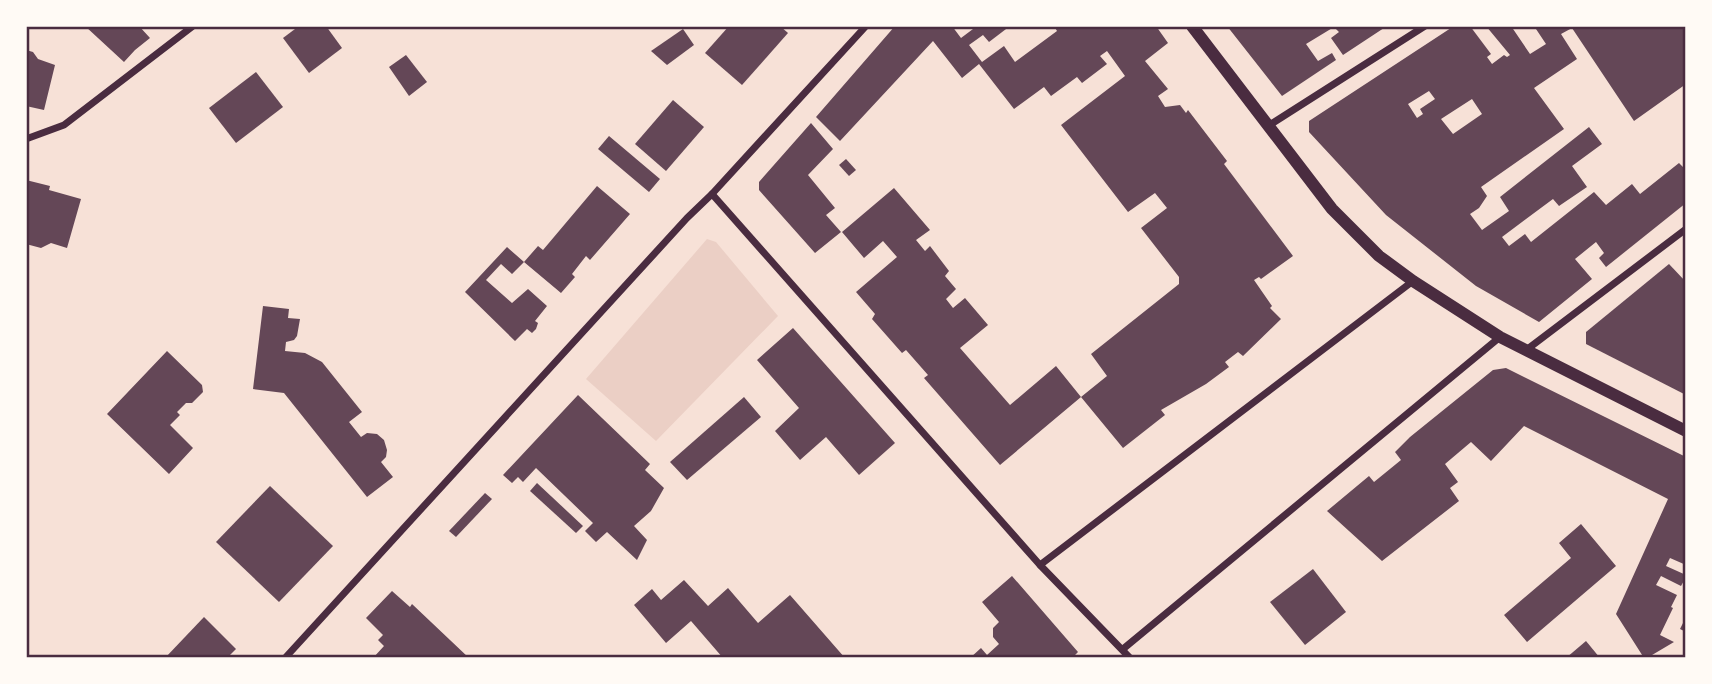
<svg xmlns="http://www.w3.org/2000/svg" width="1712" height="684" font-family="Rubik,sans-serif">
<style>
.green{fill:#ebcfc5}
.building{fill:#644757;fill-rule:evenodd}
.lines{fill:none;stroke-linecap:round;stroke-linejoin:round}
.minor{stroke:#4a2c40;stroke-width:7}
.tertiary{stroke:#4a2c40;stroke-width:12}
.neatline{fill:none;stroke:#4a2c40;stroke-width:2.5}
</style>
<rect width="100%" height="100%" fill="#f7e1d7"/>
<path class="green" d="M707 239 716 242 778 316 656 441 586 379Z"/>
<g class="building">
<path d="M85 26H139L150 38 135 50 124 62Z"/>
<path d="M299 26H326L342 48 309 73 283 38Z"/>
<path d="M729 26H780L788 33 742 85 705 53Z"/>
<path d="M895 26H952L961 38 977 26H1010L989 42 983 35 969 45 982 62 1004 46 1015 62 1057 31 1054 26H1156L1168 43 1145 61 1168 89 1158 96 1165 107 1180 105 1186 113 1188 110 1227 161 1224 164 1293 256 1261 279 1259 277 1254 280 1272 306 1270 308 1281 319 1243 356 1238 352 1225 362 1229 367 1206 384 1161 410 1165 415 1123 448 1081 397 1107 376 1091 354 1179 284V277L1141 228 1167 208 1155 193 1128 212 1061 125 1125 76 1107 51 1100 56 1107 64 1082 83 1077 77 1051 96 1044 87 1014 109 979 64 962 78 933 41 840 141 816 117Z"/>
<path d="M1227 26H1387L1343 55 1331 38 1339 32 1334 27 1306 44 1318 61 1332 53 1336 60 1282 96Z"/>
<path d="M1454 26H1470L1491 54 1487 57 1492 64 1504 55 1507 57 1510 55 1486 26H1511L1530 54 1546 44 1534 26H1686V84L1634 121 1572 28 1561 34 1577 59 1534 88 1564 129 1481 187 1487 196 1479 208 1470 214 1482 230 1509 211 1500 197 1589 127 1602 144 1572 166 1587 187 1559 206 1553 199 1502 237 1509 246 1525 234 1531 242 1594 192 1606 205 1632 184 1640 194 1679 163 1686 170V203L1606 267 1599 258 1604 253 1596 242 1575 259 1592 279 1539 322 1476 286 1386 215 1309 132V121ZM1429 91 1435 99 1420 109 1423 114 1417 118 1408 104ZM1472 99 1482 114 1453 134 1441 119Z"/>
<path d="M683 29 694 45 667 65 651 51Z"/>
<path d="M26 50 33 52 38 59 55 65 44 110 26 106Z"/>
<path d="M406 55 427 82 409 96 389 67Z"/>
<path d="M256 72 283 107 236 143 209 108Z"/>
<path d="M673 100 704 127 666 171 635 144Z"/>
<path d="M811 123 833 149 808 175 835 208 826 215 841 232 815 253 759 190V182Z"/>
<path d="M609 136 660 179 649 192 598 149Z"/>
<path d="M846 159 856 170 849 176 839 165Z"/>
<path d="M26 180 50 186 49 190 81 199 67 248 51 243 41 248 26 244Z"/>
<path d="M597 186 630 214 590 260 586 256 572 274 575 277 561 293 524 262 538 246 543 250Z"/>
<path d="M894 188 930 230 916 240 925 251 930 246 949 271 945 276 956 289 946 299 953 308 965 298 988 325 960 348 1010 405 1056 366 1081 397 1000 465 924 378 928 375 906 350 902 353 872 319 875 314 856 292 897 257 883 241 864 258 842 232Z"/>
<path d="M507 247 524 262 512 274 501 264 486 280 512 303 528 289 547 306 535 321 538 323 536 329 532 333 527 329 515 341 465 292Z"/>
<path d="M1669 264 1686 282V395L1586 344V332Z"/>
<path d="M263 306 289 309 288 318 300 319 297 336 294 340 286 342 285 351 305 353 322 362 362 412 349 422 361 437 367 433 377 434 384 440 387 450 386 457 381 462 393 477 367 497 284 393 253 389Z"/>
<path d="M793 328 895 443 859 475 826 437 800 460 775 431 799 408 757 360Z"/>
<path d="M167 351 202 385 203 392 192 403H186L177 412 180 415 170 425 193 448 169 474 107 414Z"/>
<path d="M1506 368 1686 457V565L1670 558 1666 566 1686 575V577L1681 586 1661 576 1656 585 1677 595 1671 607 1673 608 1660 635 1674 642 1647 658H1644L1616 614 1668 499 1524 426 1491 461 1471 442 1445 464 1458 482 1450 488 1459 501 1382 561 1327 511 1369 476 1374 482 1401 460 1395 452 1410 437 1493 370Z"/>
<path d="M578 395 650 464 645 470 664 488 651 511 634 526 647 540 637 560 607 532 596 542 585 531 593 523 536 468 523 482 518 477 512 483 503 475Z"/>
<path d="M744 397 761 417 687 480 670 462Z"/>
<path d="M537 483 583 526 576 533 530 491Z"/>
<path d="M270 486 333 546 279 602 216 542Z"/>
<path d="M485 493 492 499 456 537 449 531Z"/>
<path d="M1581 524 1616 566 1527 642 1504 615 1571 558 1559 543Z"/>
<path d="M1313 569 1346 612 1305 645 1270 602Z"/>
<path d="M1012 576 1078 652 1072 658H970L981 648 987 655 999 644 993 637V628L999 622 982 602Z"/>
<path d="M684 580 708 606 728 588 758 623 790 595 845 658H723L691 621 666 643 634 605 652 589 661 600Z"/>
<path d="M392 591 410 607 412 604 469 658H373L384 646 378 640 383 635 366 618Z"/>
<path d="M204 617 236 649 227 658H165Z"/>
<path d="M1686 617V632L1680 629Z"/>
<path d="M1586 641 1600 658H1566Z"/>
</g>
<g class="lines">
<g class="minor">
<path d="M1268 126 1425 26"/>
<path d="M26 139 64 125 193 26"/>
<path d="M712 194 1040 565 1130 658"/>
<path d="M1525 351 1686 229"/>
<path d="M1040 565 1413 281"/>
<path d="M1123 649 1500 337"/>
<path d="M285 658 687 218 712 194 866 26"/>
</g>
<path class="tertiary" d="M1192 26 1332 209 1379 256 1413 281 1500 337 1686 431"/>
</g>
<rect width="1712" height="684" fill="none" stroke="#fffaf5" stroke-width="56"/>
<rect x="28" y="28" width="1656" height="628" class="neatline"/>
</svg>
